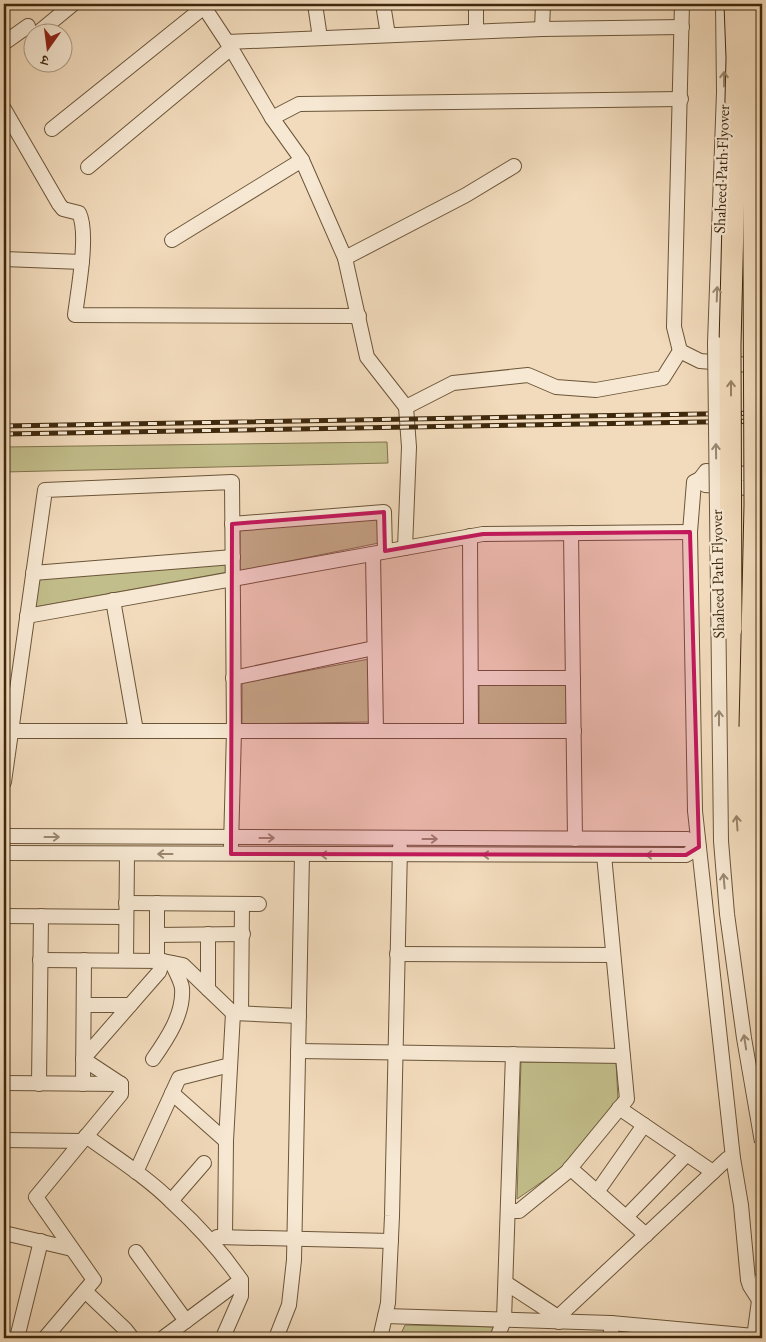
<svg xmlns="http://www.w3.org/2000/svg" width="766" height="1342" font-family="'EB Garamond','Noto Serif Devanagari',serif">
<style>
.green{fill:#c2be8b;stroke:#80734c}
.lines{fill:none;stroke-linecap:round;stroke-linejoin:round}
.minor-casing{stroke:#6b5538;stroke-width:16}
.highway-casing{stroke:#3e280c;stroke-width:23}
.minor{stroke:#f7e8d3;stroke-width:14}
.highway{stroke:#f2dbbc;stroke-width:21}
.rail-casing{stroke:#3e280c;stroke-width:5}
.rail{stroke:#f7e8d3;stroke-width:3;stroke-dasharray:9;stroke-linecap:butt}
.minor-bridge-casing{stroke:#6b5538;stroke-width:16;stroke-linecap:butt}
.highway-bridge-casing{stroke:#3e280c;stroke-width:23;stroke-linecap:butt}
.minor-bridge{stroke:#f7e8d3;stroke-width:14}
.highway-bridge{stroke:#f2dbbc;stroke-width:21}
.oneway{stroke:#9a8870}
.oneway2{stroke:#988264}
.marked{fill:#c2185b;fill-opacity:0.2;stroke:#c2185b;stroke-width:4;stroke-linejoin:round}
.labels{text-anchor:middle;stroke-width:4.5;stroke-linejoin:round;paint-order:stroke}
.street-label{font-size:16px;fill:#3e280c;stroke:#f7e8d3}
</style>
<rect width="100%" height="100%" fill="#f2dbbc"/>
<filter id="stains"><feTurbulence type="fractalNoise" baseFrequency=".004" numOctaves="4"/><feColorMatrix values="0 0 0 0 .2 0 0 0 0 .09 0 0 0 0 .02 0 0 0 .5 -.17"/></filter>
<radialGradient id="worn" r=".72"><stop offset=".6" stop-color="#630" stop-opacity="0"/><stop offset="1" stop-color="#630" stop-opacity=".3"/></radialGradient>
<g class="green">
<path d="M387 442 388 463 4 472V447Z"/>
<path d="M379 518V543L240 571V530Z"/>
<path d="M227 563 228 572 34 607 37 579Z"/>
<path d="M369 659V722L242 724V683Z"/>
<path d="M479 683H567V726L479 725Z"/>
<path d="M521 1062H616L618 1100 559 1170 517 1199Z"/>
<path d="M405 1325 497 1327 492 1338H399Z"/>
</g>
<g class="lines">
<defs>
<g id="minor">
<path d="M202 4 231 48 272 118 302 160 345 258 367 357 406 407 409 447 405 548"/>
<path d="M315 4 320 38"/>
<path d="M383 4 388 35"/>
<path d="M543 4 542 29 682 27"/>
<path d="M682 4 674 327 680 351 700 361 762 366"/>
<path d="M476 31V4"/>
<path d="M39 32 73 4"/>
<path d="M227 42 542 29"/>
<path d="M4 43 28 26"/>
<path d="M4 109 59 204 63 209 79 213C89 233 78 291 75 315L359 316"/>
<path d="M272 118 299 104 681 99"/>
<path d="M52 129 204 7"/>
<path d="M88 167 231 48"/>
<path d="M172 240 302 160"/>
<path d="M345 258 466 195 514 166"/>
<path d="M4 259 82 262"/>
<path d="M715 343 724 92 723 4"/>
<path d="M406 407 453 383 528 375 556 387 596 390 663 378 680 351"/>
<path d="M700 479 705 485 762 489"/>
<path d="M232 524 384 512 385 551"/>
<path d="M571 533 575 839"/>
<path d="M470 536 471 731"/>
<path d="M373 554 376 731"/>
<path d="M33 573 233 557"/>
<path d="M113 600 136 731"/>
<path d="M27 616 483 534 690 532"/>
<path d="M233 678 374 648"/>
<path d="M471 678H573"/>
<path d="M4 732 11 731H574"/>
<path d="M4 782 45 490 232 482 234 731 231 846"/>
<path d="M4 836 687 839 699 847 686 855 4 853"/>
<path d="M126 903 259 904"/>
<path d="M4 916 126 917"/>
<path d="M157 935 243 934"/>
<path d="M397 954 613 955"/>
<path d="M40 960 163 961 183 965 233 1013 299 1016"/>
<path d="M126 960 127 854"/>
<path d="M157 961V903"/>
<path d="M208 989V934"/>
<path d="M84 1005H130"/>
<path d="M241 1013 242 904"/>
<path d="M298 1051 623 1056"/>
<path d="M153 1059C167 1039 184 1014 182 988 181 980 175 971 172 963"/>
<path d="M4 1083 121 1084"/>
<path d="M39 1084 41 916"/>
<path d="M83 1084 84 960"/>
<path d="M121 1084 83 1059 159 972 163 961"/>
<path d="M172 1093 226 1141"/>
<path d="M619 1108 713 1172"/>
<path d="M86 1136C115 1157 147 1177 172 1202 197 1225 222 1252 241 1280L163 1338"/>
<path d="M4 1140 82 1141"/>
<path d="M570 1168 646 1235"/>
<path d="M136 1172 179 1078 230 1065"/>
<path d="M597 1192 644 1125"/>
<path d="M171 1201 204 1163"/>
<path d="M508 1211H519L567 1172 627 1099 604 855"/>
<path d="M626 1217 687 1154"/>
<path d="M4 1233 72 1249"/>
<path d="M217 1237 391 1241"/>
<path d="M225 1237 226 1141 233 1013"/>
<path d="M136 1252 186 1321"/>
<path d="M506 1283 558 1317"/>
<path d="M85 1291 125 1329 132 1338"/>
<path d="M759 1300 750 1286 748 1280 741 1205 733 1158 695 811 690 532 694 482 700 479 706 471 762 475"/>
<path d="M385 1316 611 1323 754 1336"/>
<path d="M559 1322 558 1317 727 1159 733 1158"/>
<path d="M17 1338 41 1241"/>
<path d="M45 1338 94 1280 36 1197 121 1094V1084"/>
<path d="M224 1338V1335L241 1296V1280"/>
<path d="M276 1338 289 1305 294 1260 302 855"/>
<path d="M380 1338 388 1303 392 1216 400 847"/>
<path d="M497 1338 504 1320 513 1054"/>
<path d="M611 1338V1323"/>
<path d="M754 1338 762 1278"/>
</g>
<g id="highway">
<path d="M731 629V748L741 881 762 1063"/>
<path d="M750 727 756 854 762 917"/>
</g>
</defs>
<use href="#minor" class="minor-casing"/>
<use href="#highway" class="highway-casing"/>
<use href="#minor" class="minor"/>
<use href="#highway" class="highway"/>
<defs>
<g id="rail">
<path d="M4 426 762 413"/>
<path d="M4 434 762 421"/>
</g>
</defs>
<use href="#rail" class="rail-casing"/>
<use href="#rail" class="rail"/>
<defs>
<path id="minor-bridge" d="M715 343 721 841 727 914 744 1038 762 1142"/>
<g id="highway-bridge">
<path d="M731 629 730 345 737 58 735 4"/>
<path d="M750 727 755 505 753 4"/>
</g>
</defs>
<use href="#minor-bridge" class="minor-bridge-casing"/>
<use href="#highway-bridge" class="highway-bridge-casing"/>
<use href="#minor-bridge" class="minor-bridge"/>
<use href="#highway-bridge" class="highway-bridge"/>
</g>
<defs><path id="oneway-shaft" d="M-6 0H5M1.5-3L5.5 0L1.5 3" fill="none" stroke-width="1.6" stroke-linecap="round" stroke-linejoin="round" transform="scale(1.25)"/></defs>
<g class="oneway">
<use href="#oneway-shaft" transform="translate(724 79) rotate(-90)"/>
<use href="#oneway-shaft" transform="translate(717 294) rotate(-88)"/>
<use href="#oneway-shaft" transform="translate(716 451) rotate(-91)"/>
<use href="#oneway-shaft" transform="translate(719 718) rotate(-90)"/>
<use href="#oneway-shaft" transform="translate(52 837)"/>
<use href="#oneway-shaft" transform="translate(267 838)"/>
<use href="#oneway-shaft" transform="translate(430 839)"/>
<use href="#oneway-shaft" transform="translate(165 854) rotate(-180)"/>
<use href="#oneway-shaft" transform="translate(328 855) rotate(-180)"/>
<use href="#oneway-shaft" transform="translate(490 855) rotate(-180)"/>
<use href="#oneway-shaft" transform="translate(653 855) rotate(-180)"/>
<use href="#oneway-shaft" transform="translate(724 881) rotate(-95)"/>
<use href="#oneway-shaft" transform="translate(745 1042) rotate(-99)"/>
</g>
<g class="oneway2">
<use href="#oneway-shaft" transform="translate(731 388) rotate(-90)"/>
<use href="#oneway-shaft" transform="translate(737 823) rotate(-94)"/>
</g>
<path class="marked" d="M384 512 385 551 483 534 690 532 699 847 686 855 231 854 232 524Z"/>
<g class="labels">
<g class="street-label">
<text transform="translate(721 169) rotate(-88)" y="6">Shaheed Path Flyover</text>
<text transform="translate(717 574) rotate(-91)" y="6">Shaheed Path Flyover</text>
</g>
</g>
<rect width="766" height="1342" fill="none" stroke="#f2dbbc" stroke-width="20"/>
<rect x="5" y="5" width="756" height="1332" fill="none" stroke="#3e280c" stroke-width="2.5"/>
<rect x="10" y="10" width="746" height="1322" fill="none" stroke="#3e280c"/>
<g transform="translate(48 48) rotate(194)"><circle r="24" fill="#f7e8d3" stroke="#ad9b83"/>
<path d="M0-4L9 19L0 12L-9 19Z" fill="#8f2418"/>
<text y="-8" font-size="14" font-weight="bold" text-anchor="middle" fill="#3e280c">उ</text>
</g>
<rect width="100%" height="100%" filter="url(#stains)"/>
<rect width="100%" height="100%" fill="url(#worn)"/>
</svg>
